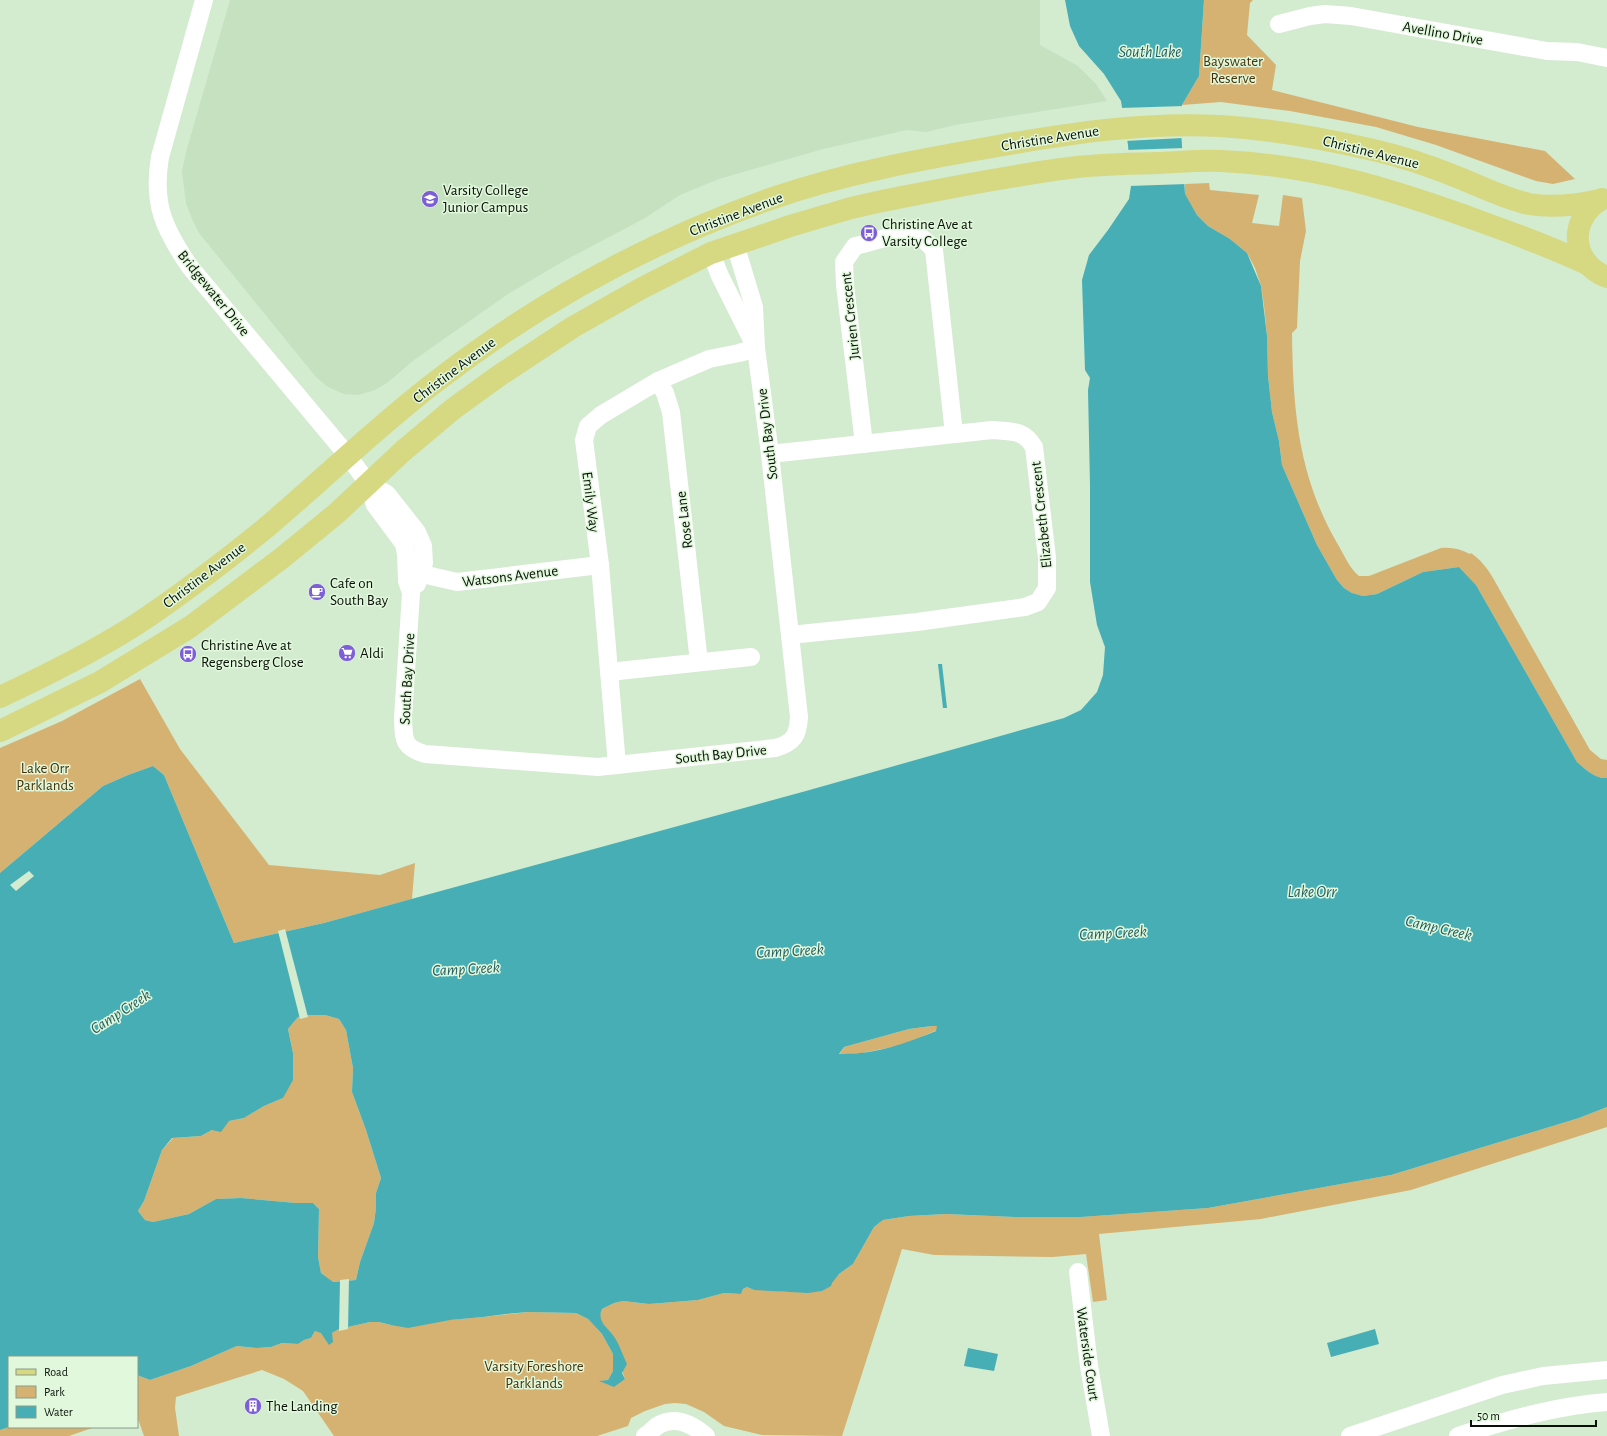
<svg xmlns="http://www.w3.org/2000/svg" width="1607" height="1436" font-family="'Alegreya Sans',sans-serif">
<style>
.built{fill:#c5e1c0}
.green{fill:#d6b272}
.water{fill:#47aeb5;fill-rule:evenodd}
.pier{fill:#d3ebcf}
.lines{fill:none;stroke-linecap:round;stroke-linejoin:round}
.minor{stroke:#fff;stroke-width:18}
.major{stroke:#d6d882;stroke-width:22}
.labels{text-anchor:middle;stroke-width:3;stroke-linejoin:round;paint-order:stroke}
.street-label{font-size:15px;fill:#081007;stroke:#e1f8dc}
.park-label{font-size:15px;fill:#45320b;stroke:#e1f8dc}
.poi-label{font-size:15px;fill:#081007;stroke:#e1f8dc;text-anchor:start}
.water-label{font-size:16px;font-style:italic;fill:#255e62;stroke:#e1f8dc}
</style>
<rect width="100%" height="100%" fill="#d3ebcf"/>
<path class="built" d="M230 0H1040V45L1078 66 1096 84 1107 101 955 125 926 132 907 130 823 149 719 179 680 195 645 218 562 262 508 294 414 360 387 383 375 390 358 395 344 394 328 387 316 377 199 233 192 219 186 203 182 171 186 152Z"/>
<g class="green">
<path d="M1204 0H1253L1250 3 1247 35 1276 65 1272 90 1418 127 1545 151 1575 179 1553 184 1536 181 1436 145 1376 127 1290 111 1221 102 1182 105 1199 76Z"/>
<path d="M1209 183 1210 190 1259 195 1252 223 1279 226 1283 195 1302 198 1306 231 1300 261 1297 328 1292 333C1293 410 1298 475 1337 543 1344 554 1349 568 1359 576H1369L1441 548C1452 547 1460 549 1470 554L1471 553C1481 560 1487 568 1493 578L1590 750 1601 759 1607 760V778C1595 779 1585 769 1577 762L1476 585 1459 567 1423 572 1377 594 1363 596 1352 593 1344 588 1337 580 1317 545 1282 465 1279 441 1272 412 1268 376 1267 336 1264 306 1261 286 1255 268 1247 253 1230 239 1208 226 1197 215 1185 195V184Z"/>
<path d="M140 679 180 749 269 865 380 875 415 863 412 899 324 923 234 943 164 775 153 766 128 775 103 786 0 873V748L62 721Z"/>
<path d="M308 1015H325L339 1019 346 1030 353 1068 352 1092 366 1130 381 1178 376 1193V1208L374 1223 360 1262 356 1280 332 1282 321 1273 318 1257 319 1209 313 1203H296L241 1198 216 1199 189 1214 153 1222 145 1220 138 1211 144 1201 162 1150 173 1138 201 1136 229 1121 244 1118 264 1106 283 1098 293 1053 288 1029 298 1017Z"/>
<path d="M932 1026H937V1030L903 1045 862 1053 839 1055 844 1047 909 1029Z"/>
<path d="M1607 1107V1127L1411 1190 1261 1219 1099 1234 1107 1300 1093 1302 1086 1254 1053 1257 934 1255 902 1249 842 1436 762 1435 724 1426 704 1412 686 1404 675 1403 665 1404 645 1411 631 1418 628 1426 597 1436H334L303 1391 284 1379 262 1370 176 1397 175 1408 179 1436H144L137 1416V1375L150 1380 191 1366 237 1346 257 1348 271 1347 282 1343 298 1344 304 1340 311 1338 315 1331 332 1333 339 1329 370 1322H379L391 1325 483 1317 528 1312 576 1313 588 1319 602 1334 613 1354V1371L608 1380 600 1381 625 1379 607 1330 600 1319V1313L602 1309 614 1303 623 1301 649 1304 698 1300 724 1293 741 1294 743 1289 747 1287 754 1290 763 1289 786 1292 822 1291 839 1274 853 1264 874 1227 883 1220 909 1216 946 1214 1014 1217H1081L1208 1208 1391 1175 1579 1118Z"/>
<path d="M9 1427H95L69 1436H0V1430Z"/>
</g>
<g class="water">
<path d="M1065 0H1204L1199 76 1182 105 1180 114 1185 194 1197 215 1208 226 1230 239 1247 253 1261 286 1267 336 1268 376 1272 412 1279 441 1282 465 1317 545 1337 580 1344 588 1352 593 1363 596 1377 594 1423 572 1459 567 1476 585 1577 762C1585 769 1595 779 1607 778V1107L1579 1118 1391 1175 1208 1208 1081 1217H1014L946 1214 909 1216 883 1220 874 1227 853 1264 839 1274 832 1283 831 1286 822 1291 808 1293 754 1290 747 1287 743 1289 741 1294 724 1293 698 1300 649 1304 623 1301 614 1303 602 1309C596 1322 609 1328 615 1338 620 1346 623 1356 627 1364L622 1373 625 1379 614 1387 599 1381 608 1380 613 1371V1354L602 1334 588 1319 576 1313 528 1312 506 1314 483 1317 450 1320 408 1328 391 1325 379 1322H370L339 1329 332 1333 333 1342 329 1345 321 1333 315 1331 311 1338 304 1340 298 1344 282 1343 271 1347 257 1348 237 1346 191 1366 150 1380 137 1375V1357H9V1427L0 1430V873L103 786 128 775 153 766 164 775 234 943 324 923 806 791 1064 718 1081 710 1097 692 1103 675 1105 647 1097 625 1090 582V485L1088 390 1090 378 1085 370 1082 280 1089 255 1108 230 1129 199 1131 186 1128 145 1121 101 1104 74 1079 46 1070 26ZM308 1015H325L339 1019 346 1030 353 1068 352 1092 366 1130 381 1178 376 1193V1208L374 1223 360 1262 356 1280 333 1282 321 1273 318 1257 319 1209 313 1203H296L241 1198 216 1199 189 1214 153 1222 145 1220 138 1211 144 1201 162 1150 172 1138 201 1136 212 1130 221 1132 229 1121 244 1118 264 1106 283 1098 293 1080V1053L288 1029 298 1017ZM932 1026H937L936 1031C905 1044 873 1055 839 1054L844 1047 909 1029Z"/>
<path d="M938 664H942L947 708H943Z"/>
<path d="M1375 1329 1379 1344 1331 1357 1327 1343Z"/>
<path d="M968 1348 998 1354 994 1371 964 1366Z"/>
</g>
<g class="pier">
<path d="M1184 106 1182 114 1183 138 1125 141 1120 108Z"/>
<path d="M1184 148 1187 184 1129 186 1126 150Z"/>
<path d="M29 871 34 876 16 891 10 885Z"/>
<path d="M285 929 308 1017 300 1019 278 931Z"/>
<path d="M349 1279 348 1329 339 1331 340 1280Z"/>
</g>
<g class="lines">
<g class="minor">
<path d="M204 0 160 157C152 204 164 229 190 267L348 456 368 483 375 505 404 544 406 555 407 581 411 593 403 718C404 739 402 747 425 754L598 767 775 748C794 743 798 735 799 717L770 454 756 348 754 307 735 244"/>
<path d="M1279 24 1310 16 1325 14 1351 16 1547 51 1577 52 1607 58"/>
<path d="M711 253 720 276 753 342"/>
<path d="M658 381 665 393 671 412 699 662"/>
<path d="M864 444 845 285 844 262 855 246C870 243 904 230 917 236 925 239 929 244 934 250L954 434"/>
<path d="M770 454 992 430C1012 432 1023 429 1034 447L1047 558V588L1038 602 1025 607 917 622 790 635"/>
<path d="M368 483 387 494 417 532 423 546 424 563 417 584"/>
<path d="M422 574 457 582 600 565"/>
<path d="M609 672 751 657"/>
<path d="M617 765 600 565 584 440 588 426 601 415 658 381 709 359 739 353 756 348"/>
<path d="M1078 1272 1089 1366 1101 1436"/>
<path d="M645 1436C650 1433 653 1429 657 1426 675 1415 692 1424 706 1436"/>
<path d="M1350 1436 1502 1385 1543 1376 1607 1370"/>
<path d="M1458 1436C1507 1420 1555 1406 1607 1402"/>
</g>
<g class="major">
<path d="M1602 199C1568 218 1570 263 1607 277"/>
<path d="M0 697C45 676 91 653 134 626 178 597 221 564 262 531 322 481 376 427 438 380 539 302 653 240 773 198 846 173 923 159 998 146 1071 133 1145 122 1220 126 1270 129 1321 138 1369 149 1401 156 1433 167 1462 179 1484 188 1506 199 1529 204 1553 208 1577 205 1600 200"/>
<path d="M0 731 100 682 190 627 282 558 337 513 403 451 453 409 500 375 573 327 642 288 711 253 790 226 851 208 882 201C944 189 1006 176 1069 168 1099 164 1129 164 1159 163 1180 162 1201 160 1221 161 1316 165 1394 190 1482 222 1518 235 1553 248 1587 264"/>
</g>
</g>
<defs>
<symbol id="school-disc" viewBox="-11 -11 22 22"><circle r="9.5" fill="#7d5dd8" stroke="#e1f8dc"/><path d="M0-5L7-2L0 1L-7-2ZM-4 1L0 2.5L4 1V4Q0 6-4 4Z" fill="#fff"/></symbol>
<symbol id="bus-disc" viewBox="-11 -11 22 22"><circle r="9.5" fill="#7d5dd8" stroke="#e1f8dc"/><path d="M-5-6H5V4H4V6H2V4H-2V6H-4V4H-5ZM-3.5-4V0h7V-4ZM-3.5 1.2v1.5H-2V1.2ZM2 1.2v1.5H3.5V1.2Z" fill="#fff"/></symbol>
<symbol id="cafe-disc" viewBox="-11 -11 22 22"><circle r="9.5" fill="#7d5dd8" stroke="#e1f8dc"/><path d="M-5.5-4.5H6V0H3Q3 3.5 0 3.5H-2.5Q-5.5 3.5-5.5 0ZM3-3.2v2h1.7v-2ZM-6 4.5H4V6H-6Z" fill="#fff"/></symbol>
<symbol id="supermarket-disc" viewBox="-11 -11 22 22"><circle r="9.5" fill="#7d5dd8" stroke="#e1f8dc"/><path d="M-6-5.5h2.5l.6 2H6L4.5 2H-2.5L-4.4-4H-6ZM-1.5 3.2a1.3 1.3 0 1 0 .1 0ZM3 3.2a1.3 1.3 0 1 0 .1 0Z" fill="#fff"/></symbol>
<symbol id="building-disc" viewBox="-11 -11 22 22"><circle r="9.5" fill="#7d5dd8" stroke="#e1f8dc"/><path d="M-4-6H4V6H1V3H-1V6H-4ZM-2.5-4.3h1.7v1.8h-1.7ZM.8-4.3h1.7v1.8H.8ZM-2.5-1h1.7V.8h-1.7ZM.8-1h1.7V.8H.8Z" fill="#fff"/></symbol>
</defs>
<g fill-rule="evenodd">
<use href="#school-disc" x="420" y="189" width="20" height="20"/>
<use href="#bus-disc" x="859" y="223" width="20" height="20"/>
<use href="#cafe-disc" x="307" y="582" width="20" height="20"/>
<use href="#supermarket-disc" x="337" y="643" width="20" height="20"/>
<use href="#bus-disc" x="178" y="644" width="20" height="20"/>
<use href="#building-disc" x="243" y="1396" width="20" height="20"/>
</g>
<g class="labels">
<g class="street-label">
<text transform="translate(1443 33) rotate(10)" y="5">Avellino Drive</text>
<text transform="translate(1050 138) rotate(-9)" y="5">Christine Avenue</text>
<text transform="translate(1371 152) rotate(14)" y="5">Christine Avenue</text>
<text transform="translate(736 214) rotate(-21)" y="5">Christine Avenue</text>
<text transform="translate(214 293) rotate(51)" y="5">Bridgewater Drive</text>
<text transform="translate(850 316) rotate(-96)" y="5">Jurien Crescent</text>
<text transform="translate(454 370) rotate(-37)" y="5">Christine Avenue</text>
<text transform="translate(767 434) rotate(-97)" y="5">South Bay Drive</text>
<text transform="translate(591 502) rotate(83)" y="5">Emily Way</text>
<text transform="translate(1041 515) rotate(-96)" y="5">Elizabeth Crescent</text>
<text transform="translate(684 520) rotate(-97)" y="5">Rose Lane</text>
<text transform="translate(204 575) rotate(-37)" y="5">Christine Avenue</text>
<text transform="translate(510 576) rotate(-7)" y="5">Watsons Avenue</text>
<text transform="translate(407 679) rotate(-87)" y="5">South Bay Drive</text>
<text transform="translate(721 754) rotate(-6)" y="5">South Bay Drive</text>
<text transform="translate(1088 1354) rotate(82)" y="5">Waterside Court</text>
</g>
<g class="park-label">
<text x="1233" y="66">Bayswater<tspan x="1233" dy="17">Reserve</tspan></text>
<text x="45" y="773">Lake Orr<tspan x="45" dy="17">Parklands</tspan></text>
<text x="534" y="1371">Varsity Foreshore<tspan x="534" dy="17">Parklands</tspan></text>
</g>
<g class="poi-label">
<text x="443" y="195">Varsity College<tspan x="443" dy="17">Junior Campus</tspan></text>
<text x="882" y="229">Christine Ave at<tspan x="882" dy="17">Varsity College</tspan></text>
<text x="330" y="588">Cafe on<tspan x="330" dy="17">South Bay</tspan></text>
<text x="201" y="650">Christine Ave at<tspan x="201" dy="17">Regensberg Close</tspan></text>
<text x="360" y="658">Aldi</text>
<text x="266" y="1411">The Landing</text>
</g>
<g class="water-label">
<text x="1150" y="57">South Lake</text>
<text x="1312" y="897">Lake Orr</text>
<text transform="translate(1439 927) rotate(13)" y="6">Camp Creek</text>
<text transform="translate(1113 932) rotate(-3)" y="6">Camp Creek</text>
<text transform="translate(790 950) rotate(-3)" y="6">Camp Creek</text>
<text transform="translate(466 968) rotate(-3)" y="6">Camp Creek</text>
<text transform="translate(120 1011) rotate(-33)" y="6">Camp Creek</text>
</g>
</g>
<rect x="8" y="1356" width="130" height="72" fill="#e1f8dc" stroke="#8a9b87"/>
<rect x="16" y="1369" width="20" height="6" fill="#d6d882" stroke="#8a9b87"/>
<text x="44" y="1376" font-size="12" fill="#081007">Road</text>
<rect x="16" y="1386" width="20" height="12" fill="#d6b272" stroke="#8a9b87"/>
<text x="44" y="1396" font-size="12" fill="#081007">Park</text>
<rect x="16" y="1406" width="20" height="12" fill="#47aeb5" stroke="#8a9b87"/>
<text x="44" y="1416" font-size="12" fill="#081007">Water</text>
<path d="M1471 1420v6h125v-6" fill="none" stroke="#081007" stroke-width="2"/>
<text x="1477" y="1420" font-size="12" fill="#081007" stroke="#e1f8dc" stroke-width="3" paint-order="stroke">50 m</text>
</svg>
